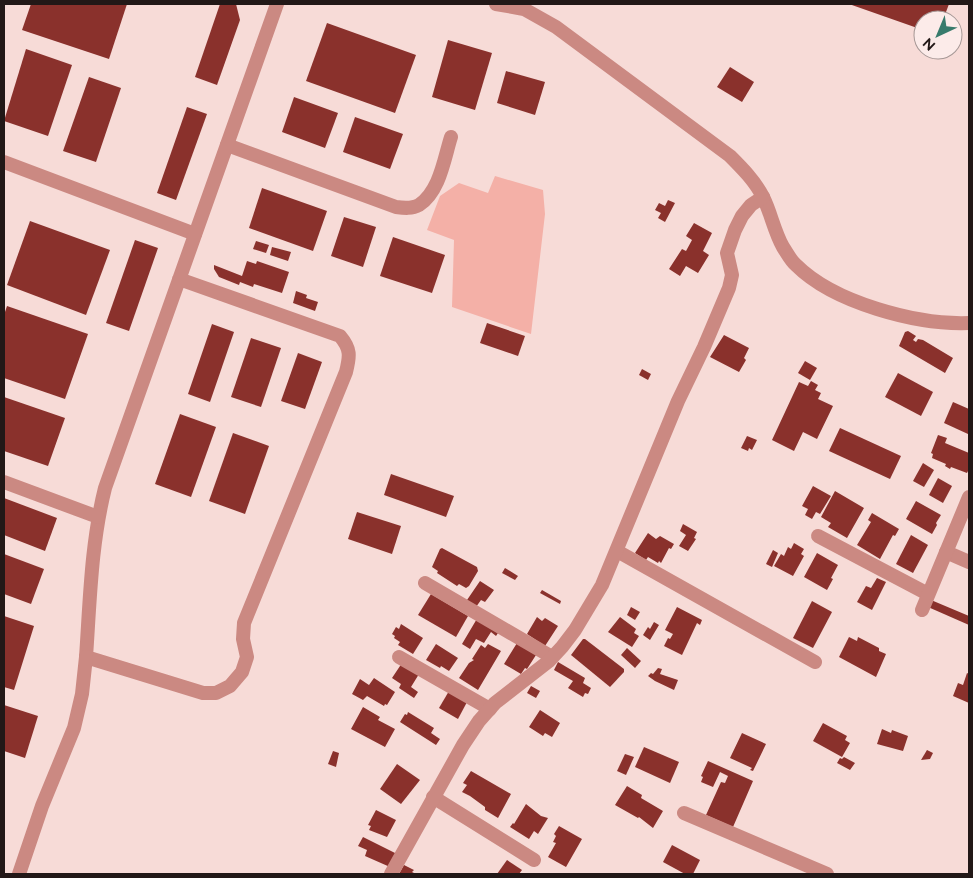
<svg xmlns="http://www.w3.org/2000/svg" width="973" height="878" font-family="Raleway,sans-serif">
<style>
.green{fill:#f4b0a7}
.building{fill:#8a312c}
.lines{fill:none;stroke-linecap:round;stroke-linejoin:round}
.street{stroke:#cb8982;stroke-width:14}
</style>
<rect width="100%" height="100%" fill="#f7dbd7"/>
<path class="green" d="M495 176 543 190 545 214 531 334 452 307 454 240 427 230 440 196 459 183 488 193Z"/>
<g class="building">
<path d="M31 4H127L109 59 22 30Z"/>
<path d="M220 4H236L240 20 217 85 195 77Z"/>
<path d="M849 4H949L943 20H923V30Z"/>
<path d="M327 23 416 55 395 113 306 81Z"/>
<path d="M448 40 492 53 475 110 432 97Z"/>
<path d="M26 49 72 65 48 136 4 121Z"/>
<path d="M730 67 754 82 742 102 717 87Z"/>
<path d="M506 71 545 82 535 115 497 103Z"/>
<path d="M89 77 121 88 96 162 63 151Z"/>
<path d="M294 97 338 113 325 148 282 132Z"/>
<path d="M187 107 207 114 176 200 157 193Z"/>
<path d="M355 117 403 134 390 169 343 152Z"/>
<path d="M262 188 327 211 313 251 249 228Z"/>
<path d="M668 200 675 203 665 222 658 218 661 213 655 210 659 203 665 206Z"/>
<path d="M344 217 376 227 363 267 331 256Z"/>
<path d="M30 221 110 250 86 315 7 285Z"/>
<path d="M694 223 712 233 703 251 709 255 698 273 686 266 680 276 669 269 682 249 686 251 692 240 686 236Z"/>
<path d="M393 237 445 255 432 293 380 276Z"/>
<path d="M135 240 158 248 129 331 106 323Z"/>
<path d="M256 241 269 245 266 253 253 249Z"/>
<path d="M272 247 291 252 288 261 270 255Z"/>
<path d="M247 261 256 264 257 261 289 272 282 293 254 284 253 287 240 282 239 285 219 277 214 269V265L242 276Z"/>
<path d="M296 291 307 295 306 298 318 302 315 311 293 303Z"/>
<path d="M7 306 88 334 65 399 4 378V315Z"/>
<path d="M487 323 525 336 518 356 480 343Z"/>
<path d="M212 324 234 332 210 402 188 394Z"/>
<path d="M908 331 916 336 913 340 916 342 918 339 923 340 953 358 945 373 899 346 905 332Z"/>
<path d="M724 335 749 348 744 358 746 360 739 372 710 357Z"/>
<path d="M251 338 281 348 261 407 231 397Z"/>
<path d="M298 353 322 362 305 409 281 401Z"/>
<path d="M805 361 817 368 810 380 798 373Z"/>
<path d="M642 369 651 374 648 380 639 375Z"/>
<path d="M898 373 933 392 921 416 885 397Z"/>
<path d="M811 381 818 385 815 390 821 393 818 399 833 406 817 439 803 432 794 451 772 440 799 382 808 386Z"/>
<path d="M4 397 65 418 48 466 4 451Z"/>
<path d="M953 402 969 409 968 434 944 423Z"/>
<path d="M180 414 216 427 191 497 155 484Z"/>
<path d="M840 428 901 456 890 479 829 451Z"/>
<path d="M233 433 269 446 245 514 209 501Z"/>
<path d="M938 435 947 438 945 443 969 453V469L967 473 951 467 950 469 945 466 946 464 932 458 933 454 931 453Z"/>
<path d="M747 436 757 440 752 450 749 448 748 451 741 448Z"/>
<path d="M923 463 934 470 924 487 913 481Z"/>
<path d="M391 474 454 496 446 517 384 495Z"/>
<path d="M938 478 952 486 943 503 929 495Z"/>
<path d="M813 486 831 496 820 514 816 512 812 519 805 515 808 509 802 506Z"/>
<path d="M835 491 864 508 847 538 828 527 831 523 821 517Z"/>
<path d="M4 498 57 518 45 551 4 535Z"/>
<path d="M916 501 941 515 936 523 937 525 932 534 906 519Z"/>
<path d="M357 512 401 526 392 554 348 539Z"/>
<path d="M872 513 899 529 895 536 893 535 880 559 857 545 871 522 868 520Z"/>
<path d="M683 524 697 532 694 538 696 539 688 551 679 546 686 535 680 531Z"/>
<path d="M648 533 656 539 660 536 674 544 671 549 669 548 661 563 659 561 658 563 648 557 646 560 635 553Z"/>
<path d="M911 535 928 545 913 573 896 564Z"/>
<path d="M794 543 804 549 801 554 804 556 793 576 774 566 781 554 784 556 788 547 791 549Z"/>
<path d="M442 548 477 567 478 571 469 586 466 588 459 584 457 586 437 573 438 571 432 567 440 549Z"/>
<path d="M773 550 778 553 772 567 766 564Z"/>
<path d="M817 553 838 565 831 578 833 579 827 590 804 577Z"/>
<path d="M4 554 44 569 31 604 4 594Z"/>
<path d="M505 568 518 576 515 580 502 573Z"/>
<path d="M877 578 886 582 872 610 857 602 866 586 871 588Z"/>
<path d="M480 581 494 590 485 602 481 600 476 607 467 600Z"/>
<path d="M542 590 561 601 560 604 540 593Z"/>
<path d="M431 594 468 616 456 637 418 615Z"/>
<path d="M931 600 969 616V625L928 607Z"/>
<path d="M812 601 832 612 813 648 793 638Z"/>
<path d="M631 607 640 612 635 620 627 615Z"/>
<path d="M677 607 702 620 700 625 697 623 682 655 664 646 668 638 670 639 673 634 665 630Z"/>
<path d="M4 616 34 626 14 690 4 687Z"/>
<path d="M478 617 500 630 496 636 491 632 484 643 476 639 470 649 462 644Z"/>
<path d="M537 617 542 621 545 618 558 626 545 646 527 634Z"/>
<path d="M620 617 636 629 634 633 639 636 632 647 608 632Z"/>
<path d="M654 622 659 625 650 640 643 635 648 627 650 629Z"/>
<path d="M401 624 423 638 413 654 398 645 400 642 394 638 395 636 392 634 396 627 399 629Z"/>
<path d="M849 637 857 641 858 637 879 648V651L886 654 876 677 839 657Z"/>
<path d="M583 639H585L624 669V672L610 687 571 655Z"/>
<path d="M517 643 536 655 527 669 525 668 521 674 504 664Z"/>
<path d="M436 644 458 658 449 671 441 666 440 668 426 660Z"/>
<path d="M488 644 501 651 478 690 459 678 469 663 474 660 472 659 481 645 485 648Z"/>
<path d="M627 648 641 661 635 668 621 655Z"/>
<path d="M558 662 585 678 583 683 591 688 588 694 585 693 583 697 568 688 573 681 554 670Z"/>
<path d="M402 663 419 674 411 687 418 692 414 698 399 688 401 684 392 678Z"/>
<path d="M658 668 662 669 660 674 678 680 674 690 655 681 648 676 651 673 653 674Z"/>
<path d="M967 673 969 674V703L953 696 958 683 963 685Z"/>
<path d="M374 678 395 692 387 705 385 704 384 706 367 696 363 700 352 694 360 679 369 685Z"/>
<path d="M531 686 540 691 536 698 527 693Z"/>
<path d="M449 691 467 702 458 719 439 708Z"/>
<path d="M4 705 38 716 25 758 4 751Z"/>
<path d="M363 707 380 717 378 720 395 729 385 747 351 729Z"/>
<path d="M540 710 560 723 552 737 545 733 543 736 529 727Z"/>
<path d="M408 712 434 728 431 733 440 739 436 745 400 722 405 714 407 715Z"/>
<path d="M823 723 847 736 845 740 850 743 842 757 813 741Z"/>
<path d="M882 729 891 733 892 730 908 736 903 751 877 744Z"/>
<path d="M742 733 766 744 753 771 750 770 752 768 730 758Z"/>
<path d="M644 747 679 762 670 783 635 767Z"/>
<path d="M927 750 933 753 930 759 921 760Z"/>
<path d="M333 751 339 753 336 767 328 764Z"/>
<path d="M625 754 634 757 626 775 617 771Z"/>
<path d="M844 757 855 763 850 770 837 763 840 758 842 759Z"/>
<path d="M708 761 753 781 733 827 706 815 721 782 725 783 728 776 720 772 713 787 701 782 703 777 701 776Z"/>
<path d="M397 764 420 780 401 804 380 789Z"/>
<path d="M471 771 511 794 498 818 485 810V807L470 796 462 792 467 785 463 783Z"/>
<path d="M627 786 642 795 641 798 663 811 653 828 639 817 638 818 615 805Z"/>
<path d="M526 804 541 816 548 818 538 834 534 831 529 839 510 827 513 823 514 824Z"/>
<path d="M376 810 396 820 387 837 369 830 371 826 368 825Z"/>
<path d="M559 826 582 839 566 867 548 857 556 843 553 842 556 836 554 834Z"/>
<path d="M363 837 397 854 390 867 365 856 367 850 358 846Z"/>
<path d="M672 845 700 860 693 874H685L663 862Z"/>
<path d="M507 860 522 870 519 874H497Z"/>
<path d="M404 865 414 870 412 872 416 874H399Z"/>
</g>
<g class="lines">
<g class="street">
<path d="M496 4 524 9 556 27 730 156C742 168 755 181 763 197 771 213 774 231 783 247 787 253 791 261 796 265 834 303 917 325 969 323"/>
<path d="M227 145 396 207C404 208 412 209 419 205 440 191 444 159 451 137"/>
<path d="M4 162 195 234"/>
<path d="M179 279 340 336C351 349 350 356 346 372L244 623 243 639 247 657 242 672 230 686 216 693H203L86 657C90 600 91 544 105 488L277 4"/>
<path d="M4 482 98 517"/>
<path d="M818 536 928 594"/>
<path d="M617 551 815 662"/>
<path d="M946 552 969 562"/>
<path d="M425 583 552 657"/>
<path d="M922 610 969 497"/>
<path d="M399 657 490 709"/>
<path d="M433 797 534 860"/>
<path d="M684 813 827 874"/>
<path d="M19 874 42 806 74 728 82 694 86 657"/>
<path d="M391 874 463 745 479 721 495 703 549 661 562 647 575 630 602 585 678 401 704 347 729 288 732 275 727 253 735 230 742 216 751 205 763 197"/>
</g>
</g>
<rect width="973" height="878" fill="none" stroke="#221817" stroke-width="10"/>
<g transform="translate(938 35) rotate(224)"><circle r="24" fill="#fcebe9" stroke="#a59795"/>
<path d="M0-4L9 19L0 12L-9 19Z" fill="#387b6c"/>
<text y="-8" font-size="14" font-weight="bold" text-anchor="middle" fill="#221817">N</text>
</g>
</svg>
